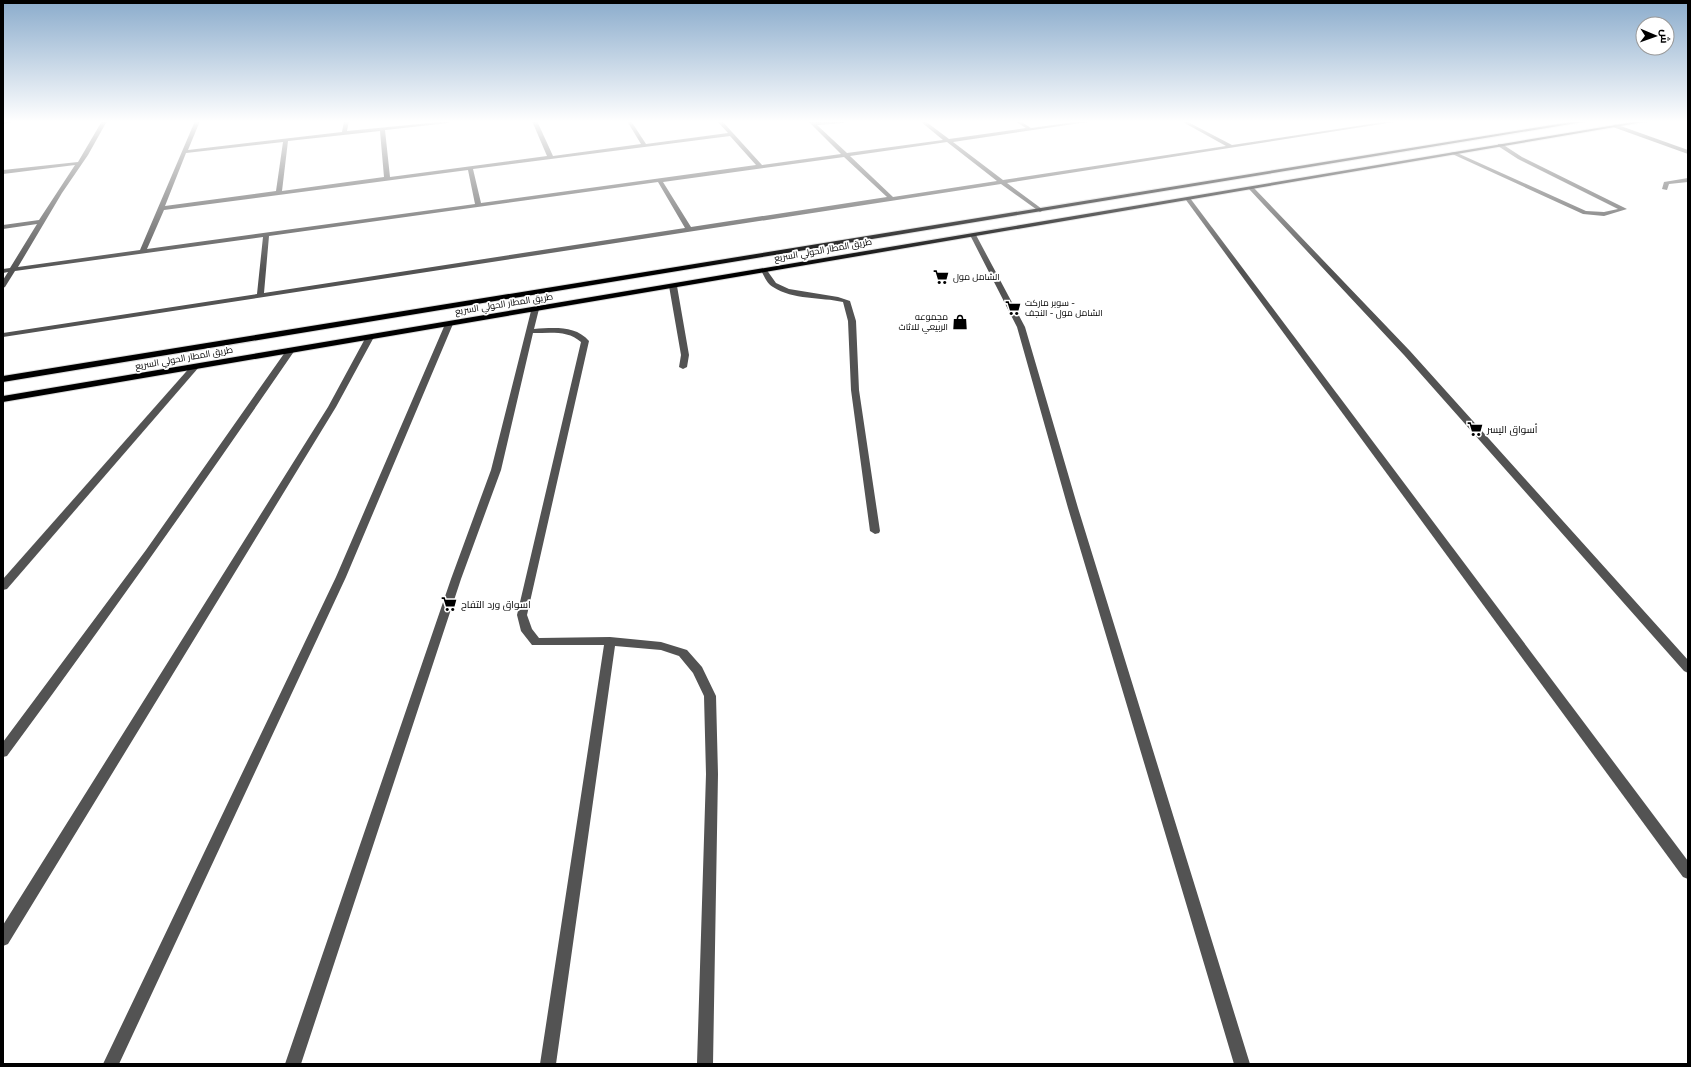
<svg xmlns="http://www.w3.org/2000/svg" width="1691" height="1067" font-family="'Fira Sans',Cairo,sans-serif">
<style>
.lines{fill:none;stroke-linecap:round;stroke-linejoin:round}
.highway-casing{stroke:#dbdbdb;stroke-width:2}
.minor{fill:#535353;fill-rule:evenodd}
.highway{fill:#000;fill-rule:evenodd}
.labels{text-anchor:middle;stroke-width:3.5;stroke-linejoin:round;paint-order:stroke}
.far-street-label{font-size:9px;fill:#000;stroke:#fff}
.far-poi-label{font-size:9px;fill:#000;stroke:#fff;text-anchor:start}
.poi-label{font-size:10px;fill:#000;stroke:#fff;text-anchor:start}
</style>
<rect width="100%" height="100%" fill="#fff"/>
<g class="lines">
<defs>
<g id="highway">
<path d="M1577 121H1589L3 382V376Z"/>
<path d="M1639 121H1650L3 402V396Z"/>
</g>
</defs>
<use href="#highway" class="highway-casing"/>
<g class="minor">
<path d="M3 121H17L3 124Z"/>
<path d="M102 121H107L88 155 62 193 18 267 140 250 195 121H200L188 150 342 132 344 121H349L347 131 450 121 448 123 385 130 390 177 547 156 532 121H537L553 156 641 144 627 121H631L646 144 728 133 717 121H722L762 165 841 154 808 121H812L814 122 845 121 843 123 817 125 847 153 943 140 920 121H925L949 139 1026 128 1015 121H1020L1031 128 1083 121H1094L953 142 1003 180 1226 146 1181 121H1186L1232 145 1390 121H1400L1007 183 1042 209V211L1040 212 1001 184 3 337V333L257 294 263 237 15 271 5 287 3 288V280L8 272 3 273V269L10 268 37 224 3 229V225L39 220 75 165 3 174V170L78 162ZM380 131 384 177 282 191 288 141ZM730 136 756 165 481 203 473 169ZM283 142 276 191 165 206 186 153ZM947 142 997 181 893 197 850 156ZM844 157 887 197 691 227 663 182ZM468 170 475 204 147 249 164 210ZM658 182 685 228 264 293 269 236Z"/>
<path d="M1615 124 1688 150V154L1613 127Z"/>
<path d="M1498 144H1502L1522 157 1627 209 1604 216 1583 214 1450 153 1455 152 1586 211 1604 212 1618 209 1518 159 1498 146Z"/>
<path d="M1688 178V182L1669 184 1667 190 1662 189 1664 182Z"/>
<path d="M1249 187H1253L1410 351 1688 660V673L1684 671 1404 355 1249 189Z"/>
<path d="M1186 198H1190L1688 861V879L1683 877 1186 200Z"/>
<path d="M971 234 976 235 1025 327 1078 508 1250 1064H1234L1068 508 1017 327 970 235Z"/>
<path d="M762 269H766L776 283 789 289 838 297 850 301 856 321 859 390 880 531 879 533 875 534 870 531 851 390 848 321 843 302C821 297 793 300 773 287 767 284 764 276 761 270Z"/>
<path d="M673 284 677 286 689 355 687 367 683 369 679 367 681 355 669 286Z"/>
<path d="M532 307 539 309 534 329C553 328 575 325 589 341L527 615 532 629 539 638 610 637 661 642 687 650 702 667 716 696 718 774 713 1064H697L706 774 704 696 693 673 679 656 661 650 615 646 556 1064H540L604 645H532L521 631 517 615 581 342C568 330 550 333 533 333L501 470 461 579 301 1064H285L451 579 491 470Z"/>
<path d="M446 322H449L453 324 346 577 119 1064H103L336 577Z"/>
<path d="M367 335H373L374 337 336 407 8 944 3 946V925L328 407Z"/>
<path d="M288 348H294L295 350C201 487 106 622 7 756L3 757V742L146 550Z"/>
<path d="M192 365H195L199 367 7 589 3 590V579Z"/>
</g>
<use href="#highway" class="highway"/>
</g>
<linearGradient id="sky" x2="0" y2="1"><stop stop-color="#8baccc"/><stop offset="0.45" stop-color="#fff"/><stop offset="1" stop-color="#fff" stop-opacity="0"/></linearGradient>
<rect width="1691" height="270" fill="url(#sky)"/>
<defs>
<symbol id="supermarket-bare" viewBox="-9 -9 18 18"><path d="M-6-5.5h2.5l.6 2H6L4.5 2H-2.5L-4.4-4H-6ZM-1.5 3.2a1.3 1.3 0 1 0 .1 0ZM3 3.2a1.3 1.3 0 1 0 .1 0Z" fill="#000" stroke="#fff" stroke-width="2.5" paint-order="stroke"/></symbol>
<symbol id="shop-bare" viewBox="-9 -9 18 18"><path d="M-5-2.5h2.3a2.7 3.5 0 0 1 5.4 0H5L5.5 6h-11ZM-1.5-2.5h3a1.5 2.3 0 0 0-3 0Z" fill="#000" stroke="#fff" stroke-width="2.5" paint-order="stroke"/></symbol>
</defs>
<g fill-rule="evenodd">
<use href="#supermarket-bare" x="930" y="266" width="22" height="22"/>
<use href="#supermarket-bare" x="1002" y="297" width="22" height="22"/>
<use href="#shop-bare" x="949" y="311" width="22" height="22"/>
<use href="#supermarket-bare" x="1464" y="418" width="22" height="22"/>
<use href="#supermarket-bare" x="438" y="593" width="22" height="22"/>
</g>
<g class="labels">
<g class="far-street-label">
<text transform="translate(823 250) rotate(-10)" y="3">طريق المطار الحولي السريع</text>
<text transform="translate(504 304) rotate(-9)" y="3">طريق المطار الحولي السريع</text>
<text transform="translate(184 358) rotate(-10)" y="3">طريق المطار الحولي السريع</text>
</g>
<g class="far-poi-label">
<text x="953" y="280">الشامل مول</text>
<text x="1025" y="306">سوبر ماركت -<tspan x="1025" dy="10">الشامل مول - النجف</tspan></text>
<text x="948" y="320" text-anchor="end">مجموعه<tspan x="948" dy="10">الربيعي للاثاث</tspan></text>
</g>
<g class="poi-label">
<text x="1487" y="433">أسواق اليسر</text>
<text x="461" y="608">اسواق ورد التفاح</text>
</g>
</g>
<rect width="1691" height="1067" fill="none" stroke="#000000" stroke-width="8"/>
<g transform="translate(1655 36) rotate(92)"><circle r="19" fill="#ffffff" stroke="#999999"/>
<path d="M0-3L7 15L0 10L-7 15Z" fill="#000000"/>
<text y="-6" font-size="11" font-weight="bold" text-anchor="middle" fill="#000000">ش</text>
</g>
</svg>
